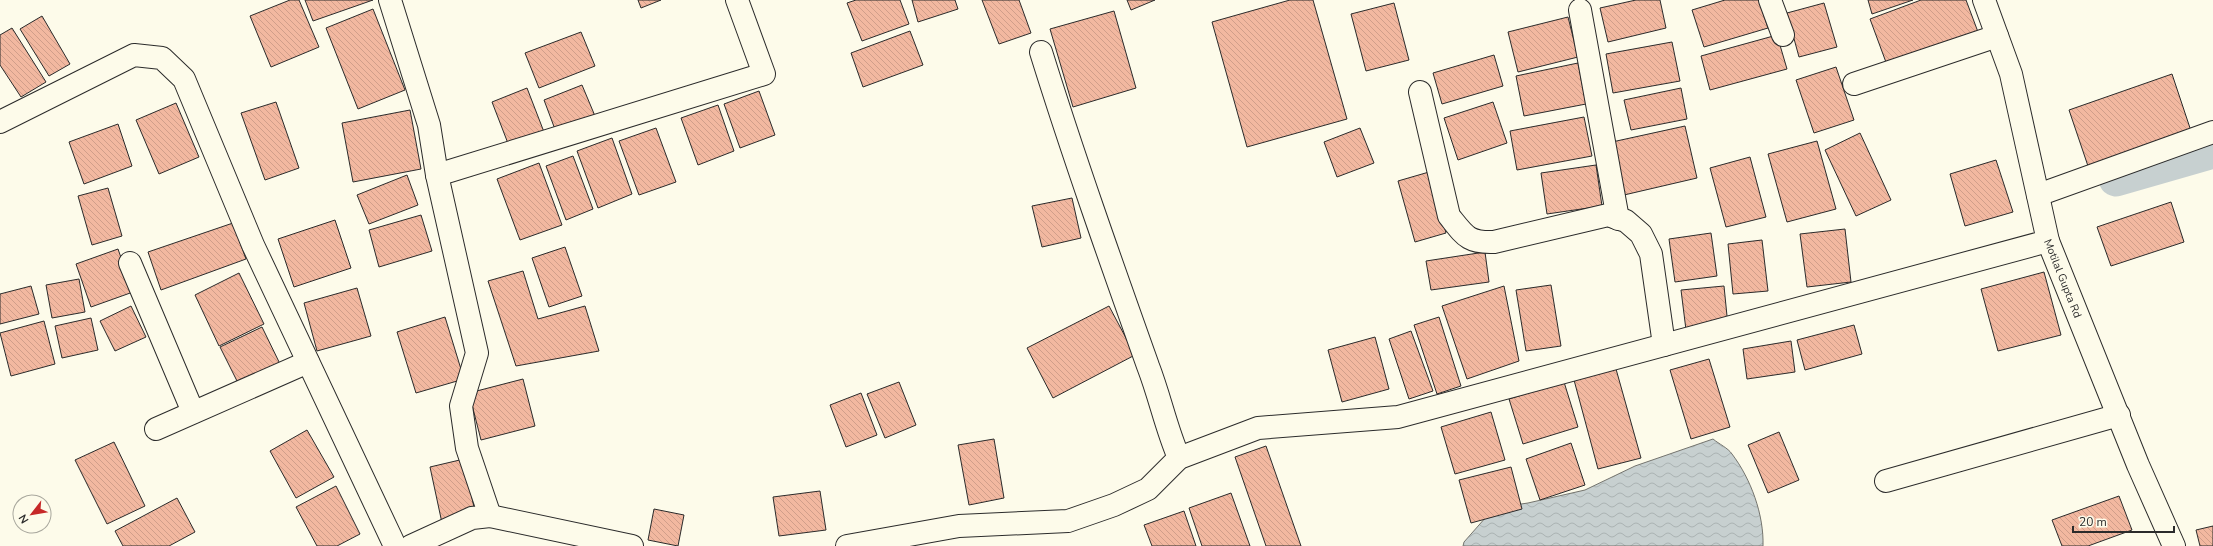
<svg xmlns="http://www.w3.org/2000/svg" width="2213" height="546" font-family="'Nunito Sans',sans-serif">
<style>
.water{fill:url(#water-waves);stroke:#74746e}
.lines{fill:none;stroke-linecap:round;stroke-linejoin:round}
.canal{stroke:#c7d0d0;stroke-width:35}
.building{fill:url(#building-back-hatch);stroke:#2b2b2b}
.minor-casing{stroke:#2b2b2b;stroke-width:24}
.tertiary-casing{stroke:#2b2b2b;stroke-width:24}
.minor{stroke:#fdfbea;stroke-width:22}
.tertiary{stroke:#fdfbea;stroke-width:22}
.labels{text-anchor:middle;stroke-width:3;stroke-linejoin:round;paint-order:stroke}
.street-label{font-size:11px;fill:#2b2b2b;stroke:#fdfbea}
</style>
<defs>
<pattern id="water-waves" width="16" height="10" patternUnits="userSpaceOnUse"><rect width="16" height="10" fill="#c7d0d0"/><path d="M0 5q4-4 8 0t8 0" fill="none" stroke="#abb3b3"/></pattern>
<pattern id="building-back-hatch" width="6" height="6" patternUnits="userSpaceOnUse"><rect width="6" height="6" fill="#f2b8a0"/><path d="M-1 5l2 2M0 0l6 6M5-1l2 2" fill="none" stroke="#d09e8a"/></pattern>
</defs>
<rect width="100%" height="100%" fill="#fdfbea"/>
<path class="water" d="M1713 439C1719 444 1728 448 1732 454 1751 479 1764 515 1763 546H1463L1464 542 1494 508 1528 503 1585 490 1635 466Z"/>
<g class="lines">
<path class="canal" d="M2116 179 2213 151"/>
</g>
<g class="building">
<path d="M290 0H299L319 47 271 67 250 16Z"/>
<path d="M305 0H373L313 21Z"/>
<path d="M638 0H661L641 8Z"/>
<path d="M856 0H900L909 24 862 41 847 3Z"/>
<path d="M912 0H955L958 9 918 22Z"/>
<path d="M982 0H1019L1031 33 999 44Z"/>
<path d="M1127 0H1155L1131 10Z"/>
<path d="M1290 0H1313L1347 119 1247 147 1212 22Z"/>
<path d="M1636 0H1660L1666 28 1608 42 1600 8Z"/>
<path d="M1725 0H1759L1768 28 1704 47 1692 10Z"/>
<path d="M1868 0H1913L1872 14Z"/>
<path d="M1921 0H1966L1978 32 1887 65 1870 19Z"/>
<path d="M1394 3 1409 60 1366 71 1351 14Z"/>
<path d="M1824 3 1837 47 1799 57 1787 13Z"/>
<path d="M373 9 405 90 358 109 326 28Z"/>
<path d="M1114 11 1136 88 1073 107 1050 29Z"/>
<path d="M42 16 70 64 49 76 20 29Z"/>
<path d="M1568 17 1578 57 1518 72 1508 32Z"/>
<path d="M12 28 46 82 21 97 0 65V35Z"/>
<path d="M910 31 923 65 863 87 851 53Z"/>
<path d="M581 32 595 66 539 88 525 53Z"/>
<path d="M1777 35 1787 69 1710 90 1701 56Z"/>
<path d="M1672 42 1680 81 1613 93 1606 54Z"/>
<path d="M1494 55 1503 86 1442 104 1433 73Z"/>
<path d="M1578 63 1586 104 1524 116 1516 76Z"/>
<path d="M1836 67 1854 120 1814 133 1796 80Z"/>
<path d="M2172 74 2193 137 2090 172 2069 110Z"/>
<path d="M582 85 595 116 556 132 544 100Z"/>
<path d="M527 88 544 132 509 146 492 102Z"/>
<path d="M1681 88 1687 119 1631 130 1624 100Z"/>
<path d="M759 91 775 135 740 148 724 104Z"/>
<path d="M276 102 299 168 265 180 241 113Z"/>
<path d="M1493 102 1507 143 1458 160 1444 118Z"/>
<path d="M176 103 199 157 159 174 136 120Z"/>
<path d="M718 105 734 151 698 165 681 118Z"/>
<path d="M410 110 421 169 353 182 342 123Z"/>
<path d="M1584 117 1592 156 1517 170 1510 131Z"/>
<path d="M118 124 132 166 84 184 69 142Z"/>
<path d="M1685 126 1697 178 1624 195 1612 142Z"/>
<path d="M656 128 676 182 639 195 619 141Z"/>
<path d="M1360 128 1374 163 1337 177 1324 142Z"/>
<path d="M1860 133 1891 200 1856 216 1825 150Z"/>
<path d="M612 138 632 194 598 208 577 151Z"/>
<path d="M1817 141 1836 209 1787 222 1768 154Z"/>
<path d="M573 156 593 209 566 220 546 166Z"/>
<path d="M1750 157 1766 217 1726 227 1710 168Z"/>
<path d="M1996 160 2013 212 1965 226 1950 174Z"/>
<path d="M539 163 562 225 520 240 497 179Z"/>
<path d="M1596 165 1602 206 1547 214 1541 173Z"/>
<path d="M1429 172 1446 233 1415 242 1398 181Z"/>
<path d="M407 175 418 205 369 224 357 195Z"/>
<path d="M108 188 122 236 92 245 78 196Z"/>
<path d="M1072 198 1081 238 1042 247 1032 206Z"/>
<path d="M2171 202 2184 242 2111 266 2097 227Z"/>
<path d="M421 215 432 251 379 267 369 230Z"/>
<path d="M335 220 351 268 294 287 278 239Z"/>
<path d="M233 223 246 259 161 290 148 252Z"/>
<path d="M1845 229 1851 282 1807 287 1800 234Z"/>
<path d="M1711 233 1717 276 1675 282 1669 239Z"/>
<path d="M1762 240 1768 291 1733 294 1728 244Z"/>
<path d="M565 247 582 296 549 307 532 258Z"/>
<path d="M118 249 133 292 91 307 76 264Z"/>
<path d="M1485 252 1489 282 1431 290 1426 261Z"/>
<path d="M523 271 538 319 585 306 599 351 516 366 488 281Z"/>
<path d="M2044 272 2061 335 1998 351 1981 289Z"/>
<path d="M239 273 264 324 219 346 195 295Z"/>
<path d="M79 279 85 312 52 318 46 285Z"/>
<path d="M1551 285 1561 346 1526 351 1516 290Z"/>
<path d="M31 286 39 314 0 324V294Z"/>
<path d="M1504 286 1519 361 1467 379 1442 306Z"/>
<path d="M1724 286 1728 326 1686 330 1681 290Z"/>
<path d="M357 288 371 336 317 351 304 303Z"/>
<path d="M131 306 146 337 115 351 100 321Z"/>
<path d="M1109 306 1135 355 1053 398 1027 348Z"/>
<path d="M445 317 464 379 416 393 397 332Z"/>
<path d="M1439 317 1461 386 1437 394 1414 325Z"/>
<path d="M91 318 98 350 62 358 55 326Z"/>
<path d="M44 321 55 364 11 376 0 333Z"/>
<path d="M1854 325 1862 354 1805 370 1797 340Z"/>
<path d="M262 327 282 368 240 387 220 347Z"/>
<path d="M1411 331 1433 391 1409 399 1389 339Z"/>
<path d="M1375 337 1389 389 1342 402 1328 350Z"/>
<path d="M1791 341 1795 372 1747 379 1743 349Z"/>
<path d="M1709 359 1730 427 1691 439 1670 370Z"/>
<path d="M1616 369 1641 458 1598 469 1574 380Z"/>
<path d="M523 379 535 426 481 440 469 393Z"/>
<path d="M899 382 916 425 885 438 867 394Z"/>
<path d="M1564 382 1578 427 1523 444 1509 399Z"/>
<path d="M861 393 877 435 846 447 830 405Z"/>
<path d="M1491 412 1505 460 1455 474 1441 427Z"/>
<path d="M307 430 334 477 296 498 270 451Z"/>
<path d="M1779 432 1799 480 1768 493 1748 445Z"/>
<path d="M994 439 1004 498 969 505 958 445Z"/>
<path d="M114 442 145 506 107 524 75 460Z"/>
<path d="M1571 443 1585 485 1540 500 1526 459Z"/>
<path d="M1266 446 1301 546H1266L1235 457Z"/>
<path d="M464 459 476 517 442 523 430 467Z"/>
<path d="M1511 467 1522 509 1471 523 1459 480Z"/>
<path d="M336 486 360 534 337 546H317L296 507Z"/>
<path d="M820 491 826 530 779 536 773 497Z"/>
<path d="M1231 493 1250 546H1202L1189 508Z"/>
<path d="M2119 496 2132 530 2088 546H2062L2052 520Z"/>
<path d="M177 498 195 532 169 546H123L115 531Z"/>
<path d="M654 509 684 515 678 546 648 540Z"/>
<path d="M1184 511 1196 546H1152L1144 525Z"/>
<path d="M2213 526V546H2200L2196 530Z"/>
</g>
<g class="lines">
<defs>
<g id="minor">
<path d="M390 0 429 125 437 175 477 353 461 406 467 448 490 516 472 518 411 546"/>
<path d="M1770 0 1783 35"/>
<path d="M1580 10 1618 219"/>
<path d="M1041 52C1074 158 1111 262 1148 366 1160 397 1166 428 1179 458"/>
<path d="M1854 84 1997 36"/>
<path d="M1420 92 1449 216C1465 236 1468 243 1494 242L1608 215 1626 221 1641 234 1651 254 1664 345"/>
<path d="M0 122 134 55 162 58 184 79 253 245 395 546"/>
<path d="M437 175 764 74 737 0"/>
<path d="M2038 195 2213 132"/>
<path d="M130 263 193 412"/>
<path d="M156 429 308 362"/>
<path d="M1886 481 2119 415"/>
<path d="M490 516 632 546"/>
<path d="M847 546 959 526 1068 521 1114 505 1148 489 1179 458 1258 428 1398 417 2048 241"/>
</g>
<g id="tertiary">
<path id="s1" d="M1984 0 2011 74 2048 241 2138 465 2174 546"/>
</g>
</defs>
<use href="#minor" class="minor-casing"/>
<use href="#tertiary" class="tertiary-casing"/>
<use href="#minor" class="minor"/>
<use href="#tertiary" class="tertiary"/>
</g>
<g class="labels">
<g class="street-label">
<text dy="4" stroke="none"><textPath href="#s1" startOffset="290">Motilal Gupta Rd</textPath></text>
</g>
</g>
<g transform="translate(32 514) rotate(239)"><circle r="19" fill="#fdfbea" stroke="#a9a89e"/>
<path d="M0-3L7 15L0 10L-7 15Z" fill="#c62828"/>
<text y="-6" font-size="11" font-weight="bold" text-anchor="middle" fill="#2b2b2b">N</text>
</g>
<path d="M2073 526v6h101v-6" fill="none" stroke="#2b2b2b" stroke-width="2"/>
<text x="2079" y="526" font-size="12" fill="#2b2b2b" stroke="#fdfbea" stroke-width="3" paint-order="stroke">20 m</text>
</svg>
